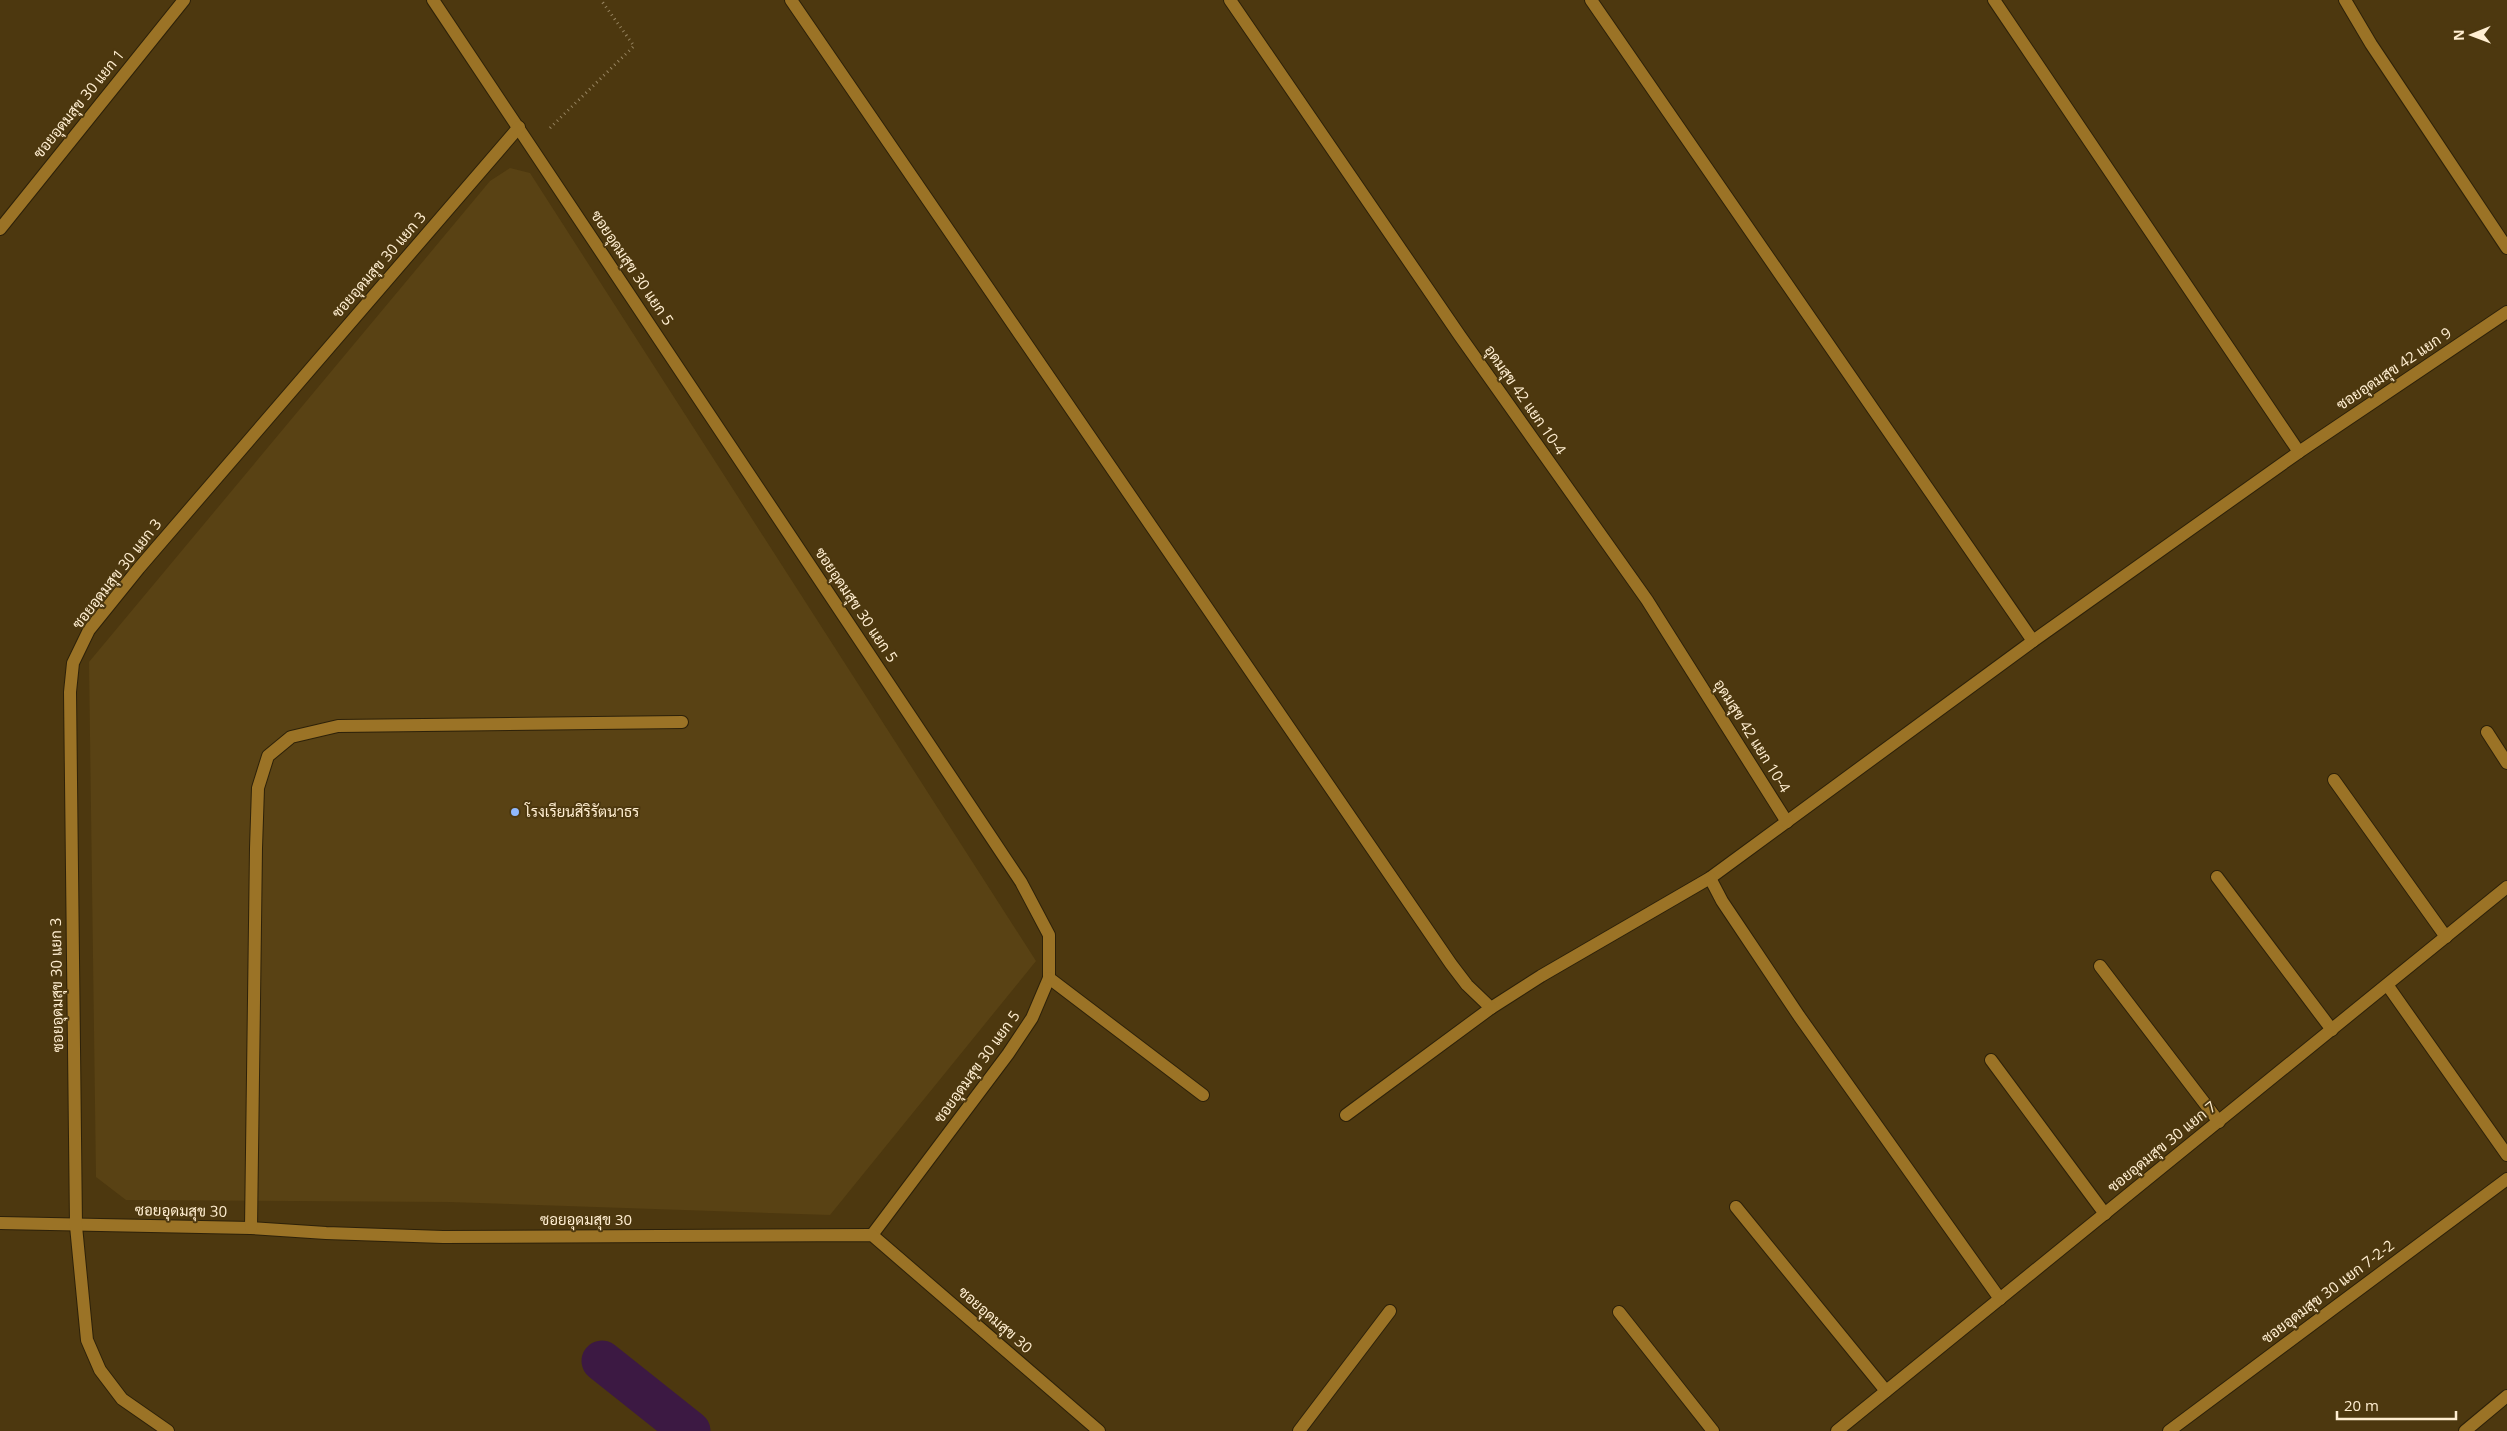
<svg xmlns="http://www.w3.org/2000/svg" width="2507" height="1431" font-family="'Open Sans',Sarabun,sans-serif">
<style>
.built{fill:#594214}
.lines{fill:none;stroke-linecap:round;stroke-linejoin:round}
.canal{stroke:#3c1943;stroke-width:41}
.minor-casing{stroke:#2d2109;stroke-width:14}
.path{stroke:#978460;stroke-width:3;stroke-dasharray:1 4;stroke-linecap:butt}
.minor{stroke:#9b7326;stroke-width:12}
.poi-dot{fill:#90b8fd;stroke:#4d380f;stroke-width:2}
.labels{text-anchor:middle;stroke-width:4;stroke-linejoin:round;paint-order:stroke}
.street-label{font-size:15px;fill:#ffeed1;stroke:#4d380f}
.poi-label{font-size:15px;fill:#ffeed1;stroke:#4d380f;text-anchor:start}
</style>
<rect width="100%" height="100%" fill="#4d380f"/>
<path class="built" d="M510 168 530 173 1036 961 830 1215 449 1202 126 1200 96 1177 89 662 490 181Z"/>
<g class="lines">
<path class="canal" d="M602 1361 690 1431"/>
<defs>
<g id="minor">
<path d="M433 0 1021 882 1049 935V978L1032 1018 1008 1054 872 1235"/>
<path d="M791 0 1451 964 1467 985 1491 1008 1541 976 1710 878 2033 641 2299 452 2507 312"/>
<path d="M1230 0 1460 336 1647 600 1787 822"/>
<path d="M1591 0 2033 641"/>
<path d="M1994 0 2299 452"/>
<path d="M2345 0 2371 44 2507 248"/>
<path d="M0 229 184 0"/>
<path d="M2487 732 2507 763"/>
<path d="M2334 780 2446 937"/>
<path d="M2217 877 2332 1030"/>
<path d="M1710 878 1722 901 1799 1016 2000 1299"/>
<path d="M2100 966 2219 1122"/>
<path d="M1049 978 1203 1095"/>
<path d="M2388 986 2507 1155"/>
<path d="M1991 1060 2105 1214"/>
<path d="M1346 1115 1491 1008"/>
<path d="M1736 1207 1886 1391"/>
<path d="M0 1223 251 1228 326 1233 443 1237 872 1235 1099 1431"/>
<path d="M251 1228 256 848 258 788 268 756 291 737 338 726 682 722"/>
<path d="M1619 1312 1713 1431"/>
<path d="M168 1431 122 1399 100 1370 87 1340 76 1226 70 692 73 663 89 630 139 568 519 127"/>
<path d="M1299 1431 1390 1311"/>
<path d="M1837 1431 2507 887"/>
<path d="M2169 1431 2507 1179"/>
<path d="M2465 1431 2507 1396"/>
</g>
</defs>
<use href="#minor" class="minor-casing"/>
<path class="path" d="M550 128 634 46 601 0"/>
<use href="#minor" class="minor"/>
</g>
<circle class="poi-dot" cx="515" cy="812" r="5"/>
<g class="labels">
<g class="street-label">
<text transform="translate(79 104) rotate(-51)" y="5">ซอยอุดมสุข 30 แยก 1</text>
<text transform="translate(379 265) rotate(-49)" y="5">ซอยอุดมสุข 30 แยก 3</text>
<text transform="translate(632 268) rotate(56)" y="5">ซอยอุดมสุข 30 แยก 5</text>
<text transform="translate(2394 369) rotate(-34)" y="5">ซอยอุดมสุข 42 แยก 9</text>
<text transform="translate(1525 400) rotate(55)" y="5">อุดมสุข 42 แยก 10-4</text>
<text transform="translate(117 574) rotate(-52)" y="5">ซอยอุดมสุข 30 แยก 3</text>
<text transform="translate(856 605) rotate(56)" y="5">ซอยอุดมสุข 30 แยก 5</text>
<text transform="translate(1752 736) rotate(58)" y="5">อุดมสุข 42 แยก 10-4</text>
<text transform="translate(57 985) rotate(-91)" y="5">ซอยอุดมสุข 30 แยก 3</text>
<text transform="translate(977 1067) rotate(-54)" y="5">ซอยอุดมสุข 30 แยก 5</text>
<text transform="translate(2162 1147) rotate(-39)" y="5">ซอยอุดมสุข 30 แยก 7</text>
<text transform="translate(181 1211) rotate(1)" y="5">ซอยอุดมสุข 30</text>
<text x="586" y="1225">ซอยอุดมสุข 30</text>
<text transform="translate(2328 1292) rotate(-37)" y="5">ซอยอุดมสุข 30 แยก 7-2-2</text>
<text transform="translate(995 1320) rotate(41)" y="5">ซอยอุดมสุข 30</text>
</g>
<g class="poi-label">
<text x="525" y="817">โรงเรียนสิริรัตนาธร</text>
</g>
</g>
<g transform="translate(2472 35) rotate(269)" stroke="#4d380f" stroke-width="4" paint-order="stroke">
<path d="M0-4L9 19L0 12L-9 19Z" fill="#ffeed1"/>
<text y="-8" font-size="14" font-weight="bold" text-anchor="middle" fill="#ffeed1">N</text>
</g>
<path d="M2337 1411v8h119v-8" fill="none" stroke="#ffeed1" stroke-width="2.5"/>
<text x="2344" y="1411" font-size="15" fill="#ffeed1" stroke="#4d380f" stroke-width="4" paint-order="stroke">20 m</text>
</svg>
